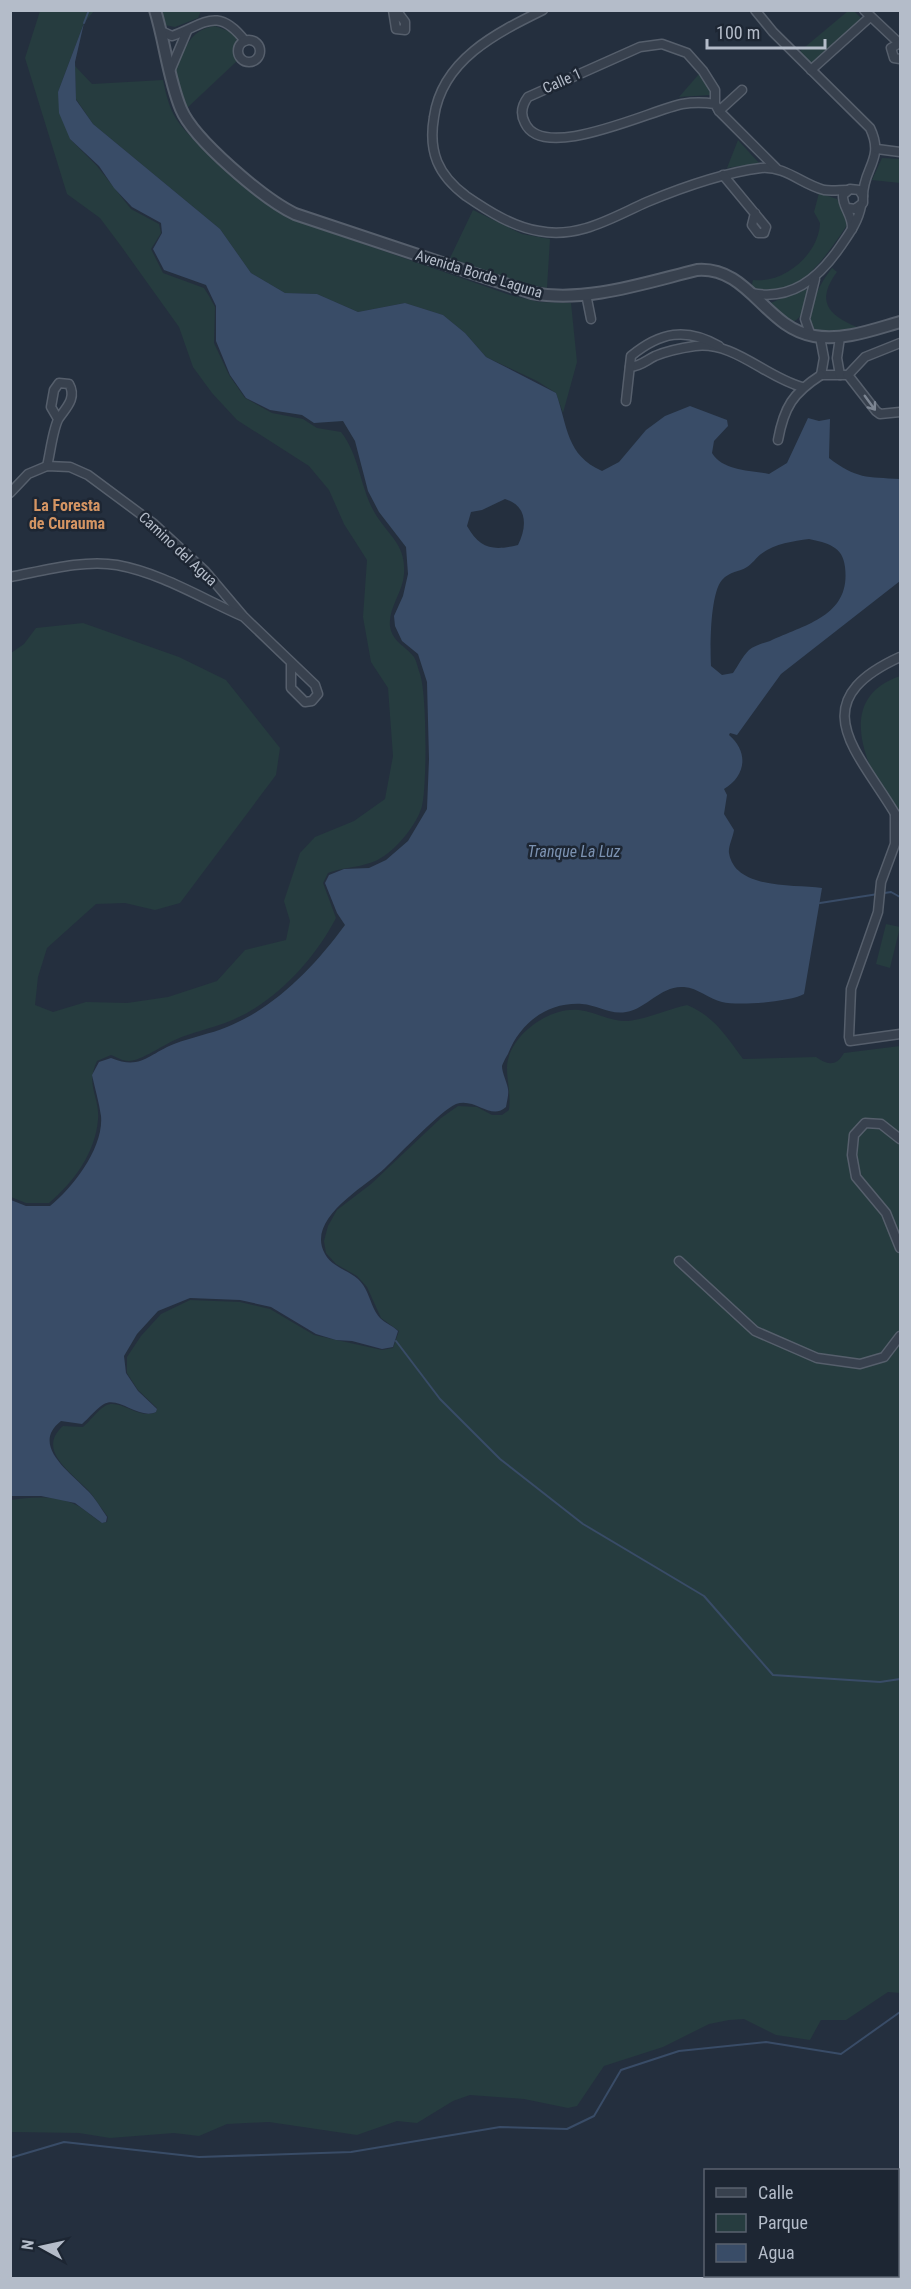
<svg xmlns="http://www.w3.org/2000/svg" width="911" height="2289" font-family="'Roboto Condensed',sans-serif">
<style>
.green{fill:#263c3f}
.water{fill:#394c67;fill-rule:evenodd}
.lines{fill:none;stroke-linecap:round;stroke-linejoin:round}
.stream{stroke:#394c67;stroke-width:2}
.minor-casing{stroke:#565f6c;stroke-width:11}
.tertiary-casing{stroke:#565f6c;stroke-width:14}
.minor{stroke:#38414e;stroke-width:8}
.tertiary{stroke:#38414e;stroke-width:10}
.oneway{stroke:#7c8592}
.labels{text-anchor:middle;stroke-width:5;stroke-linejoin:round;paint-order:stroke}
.street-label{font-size:15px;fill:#b4bcc9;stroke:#1d2633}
.neighbourhood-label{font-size:16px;font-weight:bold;fill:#d59563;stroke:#1d2633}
.water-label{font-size:16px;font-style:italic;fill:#7c92b1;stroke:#1d2633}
</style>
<rect width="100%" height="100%" fill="#242f3e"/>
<g class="green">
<path d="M40 11H94L84 23 58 92 70 139 97 166 131 209 159 224 161 233 151 249 163 273 204 288 209 296 215 307 214 343 229 375 245 398 272 413 303 419 317 428 341 432C360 456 360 489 376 515 390 537 406 545 404 574 403 592 388 608 390 626 392 642 406 646 414 657 417 662 418 669 420 674 427 694 427 785 422 806 417 824 399 846 384 856 367 868 347 866 328 873L323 883 336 918C313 962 273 1005 225 1023 209 1029 193 1032 177 1039 165 1044 139 1062 128 1061 123 1061 116 1057 111 1055L97 1061C85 1086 100 1096 98 1120 95 1153 74 1182 49 1203H26L11 1197V653L24 644 36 628 83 623 179 657 226 680 280 748 276 775 180 903 155 910 125 903 96 904 47 948 38 977 35 1005 53 1012 86 1002 127 1003 168 997 217 981 245 950 286 940 290 921 284 901 300 853 315 837 354 821 385 799 393 756 388 688 371 662 363 617 367 560 344 524 329 490 309 466 237 420 212 393 193 367 179 327 121 246 100 218 67 194 25 58Z"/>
<path d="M160 11H201L198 18 175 27 165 25Z"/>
<path d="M848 11H854L862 19 811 65 799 52Z"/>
<path d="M215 26 231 32 236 38 237 61 187 108 175 70C185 49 190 29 215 26Z"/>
<path d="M75 66 92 84 163 80C166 94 169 108 177 120 195 146 258 200 286 217L510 295 539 302 571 303 577 362 563 413 556 393 537 381 486 357 465 333 443 315 405 303 358 312 317 294 285 293 251 273 220 229 93 124 76 99Z"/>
<path d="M699 74 710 88V95L679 97Z"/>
<path d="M738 140 759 163 727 168Z"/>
<path d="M882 158 900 159V183L872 180Z"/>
<path d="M819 193 837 199 842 204 847 225C830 251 790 312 751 288L753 280C784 284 819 254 820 223L814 212Z"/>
<path d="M473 210 522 234 550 239 547 288 516 282 450 258Z"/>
<path d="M832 268 837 272C816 300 827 315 857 327L826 334 811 330C808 307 818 286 832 268Z"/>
<path d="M803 288 808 291C804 303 804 322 789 322L771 303Z"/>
<path d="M900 676V825C875 780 826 702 900 676Z"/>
<path d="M886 924 900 927 890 968 876 964Z"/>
<path d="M687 1005C714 1016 726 1036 743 1059L816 1057C827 1065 836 1067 844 1053L900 1046V1993L888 1992 846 2020H821L810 2040 776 2035 744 2019 729 2020 709 2024 663 2047 604 2066 577 2106 568 2108 524 2099 470 2095 453 2101 417 2123 397 2121 357 2135 269 2122 227 2124 199 2136 174 2133 110 2138 79 2133 11 2132V1500C31 1497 54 1495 74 1504 84 1508 92 1517 102 1523L107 1522 108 1517C101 1508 95 1498 88 1490 71 1472 36 1450 63 1426L83 1427C90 1421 97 1411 105 1406 119 1397 140 1421 156 1412L157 1408 138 1390 127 1373V1357L141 1336 161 1314 190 1300 240 1302 270 1309 314 1335 382 1350 393 1348 399 1331 381 1318 367 1287 357 1276 336 1264 326 1253 324 1241 328 1226 337 1210 371 1184 441 1118 458 1106 477 1107 492 1115H502L509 1110C511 1093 507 1083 507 1068 507 1037 549 1006 579 1010 595 1012 612 1022 628 1021 647 1019 668 1009 687 1005Z"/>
</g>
<path class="water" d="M84 23 75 62 76 100 93 124 220 229 251 273 285 293 317 294 358 312 405 303 443 315 465 333 486 357 556 393C568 427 566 455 602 471L619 462 646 430 665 416 690 406 727 420 728 426 714 441 712 453C723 471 749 470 769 474L787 463 808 418 819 421 830 419 829 458C856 479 867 477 900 479V581L781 674 737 735 730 733 729 735C749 752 746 776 724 789L727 795 724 814 734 830C733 837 728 847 729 853 735 890 794 884 822 888L804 994C790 1002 738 1006 722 1002 709 999 698 988 684 987 661 985 648 1008 626 1012 610 1015 597 1005 582 1004 547 1002 520 1023 508 1054 506 1057 503 1063 502 1066 502 1073 507 1082 508 1089 509 1094 507 1101 506 1107 491 1121 475 1097 456 1104 440 1111 400 1154 385 1168 365 1187 305 1219 325 1254 332 1267 348 1270 358 1279 370 1290 370 1307 380 1318 385 1323 393 1326 398 1331L393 1347 382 1349 352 1341 336 1340 316 1334 271 1307 240 1300 190 1298 158 1311 137 1334 124 1356 126 1373 138 1391 157 1409 156 1412C139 1420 119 1396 104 1404 97 1408 89 1418 82 1424L61 1421C30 1445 70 1472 88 1491 95 1498 101 1508 107 1517L106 1522 102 1523 75 1503 41 1496H11V1200L26 1206H50C73 1188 104 1147 101 1116 99 1102 95 1089 92 1075L99 1062 111 1058C141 1070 147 1055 174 1044 192 1037 210 1034 227 1027 276 1007 314 967 345 925L337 913 325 883 329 875 344 869 369 868 386 860 408 841 427 809 429 759 427 682 418 654 402 641 395 626 394 616 403 596 408 574 406 547 379 512 368 491 355 441 343 421 314 423 302 415 270 410 246 398 230 375 216 341V306L206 285 164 270 153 249 162 233 161 223 132 207 114 188 99 166 70 139 59 113 58 92ZM505 499C528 506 527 527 518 545 493 551 480 549 467 526L471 512 482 510ZM809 539C827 543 843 546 845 567 851 616 806 624 770 641 763 643 754 646 749 650 742 657 738 666 733 673L722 675 711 666C710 647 710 594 722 580 730 571 739 572 747 567 752 564 756 558 761 554 774 544 793 541 809 539Z"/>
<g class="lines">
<g class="stream">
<path d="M84 23 89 10"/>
<path d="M820 903 891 892 900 897"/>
<path d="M396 1341 440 1399 500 1459 583 1524 704 1596 773 1675 880 1682 900 1679"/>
<path d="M10 2158 64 2142 199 2157 351 2152 500 2127 567 2129 594 2116 621 2070 679 2051 766 2042 841 2054 900 2012"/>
</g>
<defs>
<g id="minor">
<path d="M393 10 396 29 405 30V22L396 10"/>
<path d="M543 10C496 33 442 60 434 117 428 152 438 175 466 196 488 211 513 227 539 231 579 239 613 217 647 202 683 187 722 173 761 168 786 166 801 184 824 190 831 191 840 190 847 190"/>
<path d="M755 10 773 32 870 128C885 159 863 168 863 196"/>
<path d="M864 10 900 44"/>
<path d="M161 31 172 36C204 25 217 5 245 41"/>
<circle cx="249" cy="51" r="11"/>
<path d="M898 44 891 48 894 58 900 59"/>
<path d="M811 70 870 17"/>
<path d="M170 71 187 31"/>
<path d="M715 104C703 102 694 102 682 104 651 110 543 163 525 123 520 114 522 105 528 97L640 47 662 44 687 53 703 71 715 90V104L719 111 776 168"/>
<path d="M719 111 742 90"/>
<path d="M877 149 900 152"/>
<path d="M723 175 766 227 764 233H758L752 225 755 213"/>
<path d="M848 208 855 209 863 203V196L859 190 850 189 843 195C842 207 853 215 852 229"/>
<path d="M751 293C791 301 818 279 840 247 849 234 858 222 861 206"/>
<path d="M586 294 591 319"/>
<path d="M811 336 805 319 815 279"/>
<path d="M820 337 824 358 821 375"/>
<path d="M630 367C641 366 645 361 655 356 667 351 681 348 695 346 734 341 765 377 802 387"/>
<path d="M821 375H848L876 411 880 414 900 412"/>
<path d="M840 375 837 358 840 337"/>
<path d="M848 375 865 357 900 343"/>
<path d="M626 401 631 356C660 332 686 327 719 346"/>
<path d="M778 440C784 407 793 393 821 375"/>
<path d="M47 466C50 455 53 427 59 418 66 408 77 398 69 384L59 383 54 390 51 407 58 419"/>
<path d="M10 493 28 474 47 466 70 467 88 475 154 524 205 571 244 617 315 685 318 694 312 701 305 702 291 688V662"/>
<path d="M10 577C42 571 84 559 117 565 161 573 201 598 242 616"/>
<path d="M895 814V844L881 882 878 912 851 989 849 1037 850 1041 900 1034"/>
<path d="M897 817C860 753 799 703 900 657"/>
<path d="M900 1139 881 1124 865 1123 854 1135 852 1155 856 1177 886 1213 900 1248"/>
<path d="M679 1261 755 1331 817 1358 860 1364 884 1357 900 1336"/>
</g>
<path id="tertiary" d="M155 10C165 42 168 78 181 109 194 140 264 199 295 214L532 293C586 303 644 283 697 270 749 266 765 328 814 336 843 341 872 330 900 322"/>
</defs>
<use href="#minor" class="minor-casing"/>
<use href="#tertiary" class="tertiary-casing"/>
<use href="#minor" class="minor"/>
<use href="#tertiary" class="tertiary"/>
</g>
<defs><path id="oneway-shaft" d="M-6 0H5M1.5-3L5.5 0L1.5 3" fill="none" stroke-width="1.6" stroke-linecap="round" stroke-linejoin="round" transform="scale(1.5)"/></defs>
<use class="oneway" href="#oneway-shaft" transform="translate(870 403) rotate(54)"/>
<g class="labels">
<g class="street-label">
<text transform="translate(562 81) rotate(-24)" y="5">Calle 1</text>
<text transform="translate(479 274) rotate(17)" y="5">Avenida Borde Laguna</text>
<text transform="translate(178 549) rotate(43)" y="5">Camino del Agua</text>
</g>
<g class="neighbourhood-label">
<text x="67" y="511">La Foresta<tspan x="67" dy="18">de Curauma</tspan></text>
</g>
<g class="water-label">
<text x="574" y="857">Tranque La Luz</text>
</g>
</g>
<rect width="911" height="2289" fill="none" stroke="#b4bcc9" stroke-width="24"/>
<rect x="704" y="2169" width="195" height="108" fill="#1d2633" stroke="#59626f" stroke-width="1.5"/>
<rect x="716" y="2188" width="30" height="9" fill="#38414e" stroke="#59626f" stroke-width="1.5"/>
<text x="758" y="2199" font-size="18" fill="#b4bcc9">Calle</text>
<rect x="716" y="2214" width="30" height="18" fill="#263c3f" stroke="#59626f" stroke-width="1.5"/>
<text x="758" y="2229" font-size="18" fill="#b4bcc9">Parque</text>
<rect x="716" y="2244" width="30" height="18" fill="#394c67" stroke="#59626f" stroke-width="1.5"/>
<text x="758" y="2259" font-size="18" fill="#b4bcc9">Agua</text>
<g transform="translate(42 2247) rotate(278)" stroke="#1d2633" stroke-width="4.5" paint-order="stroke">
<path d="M0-4.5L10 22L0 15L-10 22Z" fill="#b4bcc9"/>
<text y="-9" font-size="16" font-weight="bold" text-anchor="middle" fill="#b4bcc9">N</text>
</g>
<path d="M707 39v9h118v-9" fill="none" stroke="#b4bcc9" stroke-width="3"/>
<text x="716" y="39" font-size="18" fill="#b4bcc9" stroke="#1d2633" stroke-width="4.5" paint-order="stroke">100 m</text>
</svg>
